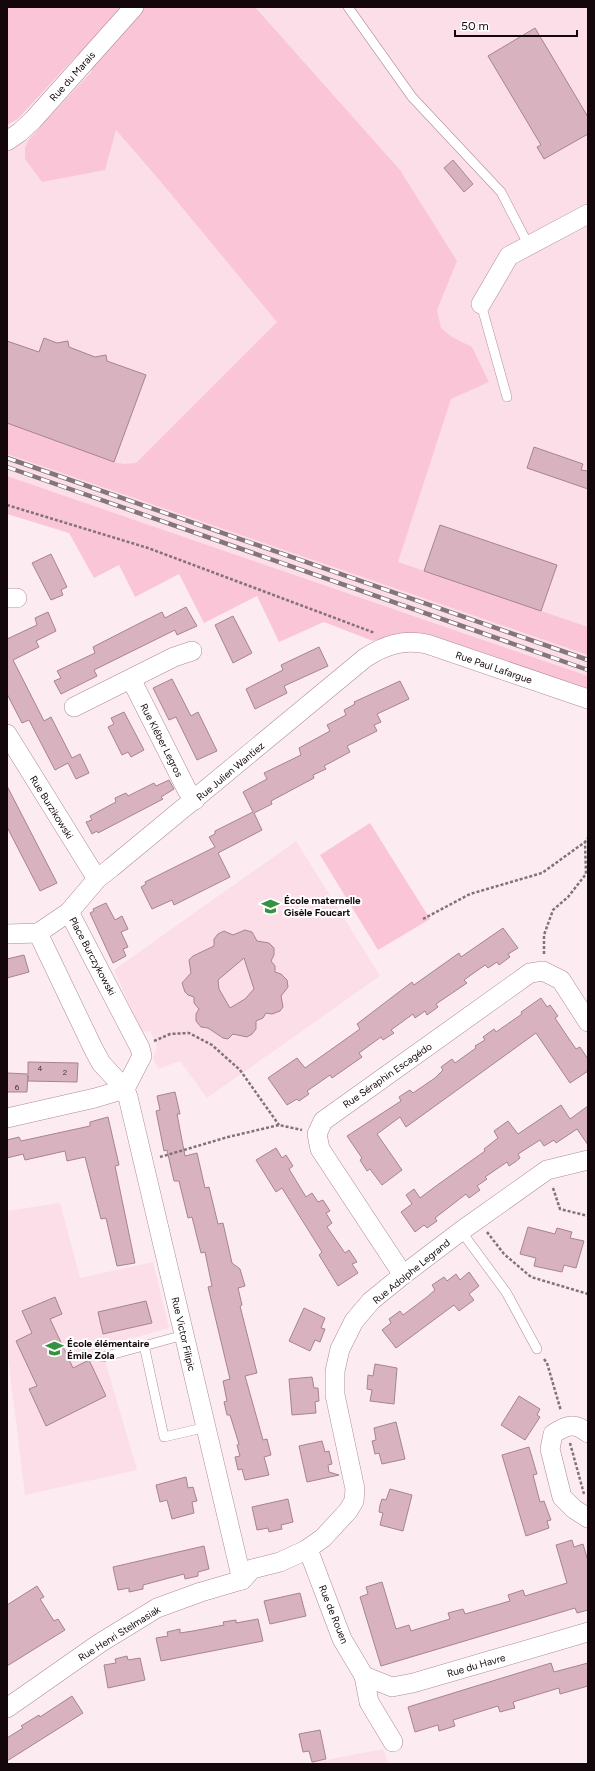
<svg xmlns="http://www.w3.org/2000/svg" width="595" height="1771" font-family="Figtree,sans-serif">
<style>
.built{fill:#fbdee7}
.green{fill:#fbc5d8}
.building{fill:#d9b2bf;stroke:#a7838f;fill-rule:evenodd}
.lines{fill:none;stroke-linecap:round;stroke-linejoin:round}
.lane-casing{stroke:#ae8a96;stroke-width:10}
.street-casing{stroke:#ae8a96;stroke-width:20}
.path{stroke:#807277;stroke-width:2.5;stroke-dasharray:3 2;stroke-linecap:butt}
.lane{stroke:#fff;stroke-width:9}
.street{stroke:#fff;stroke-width:19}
.rail-casing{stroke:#83757a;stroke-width:4.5}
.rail{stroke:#fff;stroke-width:3;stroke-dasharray:9;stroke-linecap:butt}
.labels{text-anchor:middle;stroke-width:4;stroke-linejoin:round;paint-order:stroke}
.number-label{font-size:8px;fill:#443239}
.street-label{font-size:10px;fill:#13070c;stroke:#fff}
.poi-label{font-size:10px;font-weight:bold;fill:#13070c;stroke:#fff;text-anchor:start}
</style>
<rect width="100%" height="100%" fill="#fcecf1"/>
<g class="built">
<path d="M255 7H588V676L7 476V148L29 139 92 71 116 130 161 182 400 170Z"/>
<path d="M296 841 380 976 207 1098 180 1061 158 1069 153 1058 157 1048 155 1041 150 1031 142 1032 114 970Z"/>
<path d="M60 1203 80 1278 153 1262 169 1328 101 1347 137 1470 25 1495 7 1350V1211Z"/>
<path d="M383 1749 389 1764H305Z"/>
</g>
<g class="green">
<path d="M7 7H255L400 170 457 261 437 310 441 328 452 337 472 347 489 382 451 399 398 562 588 627V655L7 454V423L114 462 124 464 136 463 277 322 161 182 116 130 105 170 42 182 25 159V148L29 139 92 71 77 55 18 119 7 125Z"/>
<path d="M7 476 588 676V690L430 635 402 633 373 641 324 622 279 642 257 596 204 623 179 574 135 597 119 565 94 578 69 533 7 514Z"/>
<path d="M370 823 430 919 378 950 320 855Z"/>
</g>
<g class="building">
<path d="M535 28 588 117V134L544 159 537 147 541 145 488 56Z"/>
<path d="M453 160 473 184 464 192 444 168Z"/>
<path d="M44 338 57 343 68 341 69 347 95 357 106 355 107 361 146 375 114 462 7 423V341L39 352Z"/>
<path d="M534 447 583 464 581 470 588 471V489L527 468Z"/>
<path d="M440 525 557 565 541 611 424 571Z"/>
<path d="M51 554 67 587 61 590 63 595 51 600 32 563Z"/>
<path d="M186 607 197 626 177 635 175 630 94 670 97 676 61 694 54 681 61 678 57 671 95 653 93 647 140 623 162 612 165 618Z"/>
<path d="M48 612 56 631 36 641 39 647 13 660 44 721 51 717 72 758 80 754 89 773 76 779 68 763 55 770 29 720 22 723 7 694V639L37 625 35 618Z"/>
<path d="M233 616 252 653 233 663 215 625Z"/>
<path d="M319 647 328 666 284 686 287 693 255 709 246 689 283 670 281 665Z"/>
<path d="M172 679 191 716 198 712 217 751 197 760 176 717 169 720 153 688Z"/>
<path d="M400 681 409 699 377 714 381 722 374 725 377 731 347 746 350 752 324 766 326 769 313 775 314 778 271 801 272 804 254 813 262 830 218 853 230 877 174 905 172 900 152 909 141 887 146 884 145 882 215 847 209 837 215 834V831L253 812 243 792 267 779 264 773 301 755 299 748 330 731 327 725 346 715 344 710 355 704 354 702Z"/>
<path d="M124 712 144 750 131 757 128 752 122 755 108 727 114 724 111 718Z"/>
<path d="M169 780 174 789 161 797 163 799 98 833 97 831 92 834 86 822 92 820 90 816 116 802 115 798 126 793 128 796 154 783 156 786Z"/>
<path d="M7 786 57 883 40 891 7 827Z"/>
<path d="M106 903 115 920 122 916 128 929 121 932 128 947 123 949 126 956 113 963 90 913 94 911 93 909Z"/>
<path d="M503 928 518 948 508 954 510 957 499 965 497 962 488 968 485 965 464 980 467 983 436 1004 438 1007 427 1015 425 1011 415 1018 413 1014 391 1030 394 1033 383 1040 381 1037 359 1053 362 1057 332 1078 330 1075 307 1091 309 1094 299 1101 297 1099 287 1105 268 1078 297 1058 305 1068 360 1029 357 1024 412 982 414 985 459 953 461 957Z"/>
<path d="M245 930 252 932 257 941 269 943 274 948V955L271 961 275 966V972L281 974 287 980 288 987 281 996 283 1007 280 1011 272 1014 266 1013 263 1018 256 1021V1029L252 1034 247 1037 233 1034 228 1039 223 1038 208 1028 201 1027 196 1021V1014L199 1009 194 1003V997L188 995 185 992 182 983 191 973 189 960 193 956 214 946V939L218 934 224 931 233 935ZM244 958 254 989 245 999 230 1008 219 989 218 980Z"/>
<path d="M24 955 29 972 7 978V959Z"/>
<path d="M541 998 547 1007 550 1005 558 1016 555 1018 569 1039 576 1049 580 1047 588 1059V1071L570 1083 536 1033 406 1127 400 1117 377 1134 402 1170 382 1185 370 1169 367 1171 360 1160 362 1158 347 1136 401 1101 399 1097 405 1093 410 1090 413 1093 435 1078 443 1070 441 1067 452 1059 455 1063 476 1048 475 1046 485 1040 483 1037 494 1029 496 1032 522 1014 521 1012Z"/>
<path d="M28 1062 78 1063 77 1082 28 1081V1075L27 1092H7V1073L28 1074Z"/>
<path d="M175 1092 180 1114H177L185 1156 197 1153 205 1188 209 1187 218 1224 223 1223 232 1263 240 1269 245 1286 238 1288 242 1305 240 1306 257 1373 245 1376 263 1440 267 1439 271 1455 264 1457 269 1475 245 1480 242 1469 238 1470 235 1457 240 1456 237 1445 239 1444 230 1415H227L224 1402 227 1401 223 1381 230 1379 208 1287 212 1286 205 1252 201 1253 192 1217 188 1218 179 1181H174L167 1150 164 1151 156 1111 160 1110 157 1096Z"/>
<path d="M561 1105 570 1119 588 1106V1145L577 1129 556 1143 554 1140 544 1146 540 1140 518 1154 520 1158 515 1162 509 1166 507 1162 485 1177 487 1179 477 1186 480 1190 469 1198 466 1194 435 1218 437 1221 427 1228 424 1225 415 1232 401 1212 412 1204 406 1195 414 1189 420 1198 436 1186 485 1151 484 1149 498 1138 494 1131 508 1121 518 1134Z"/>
<path d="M108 1117 119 1165 115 1166 135 1263 117 1266 106 1218 101 1219 85 1157 67 1161 65 1151 25 1160 23 1154 7 1158V1140L19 1137 21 1141 90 1126V1122Z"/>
<path d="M276 1148 282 1158 286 1155 293 1166 289 1169 306 1197 312 1193 318 1202 323 1200 330 1211 326 1213 332 1223 327 1227 345 1253 349 1250 357 1262 352 1264 358 1273 338 1286 319 1255 322 1252 282 1188 276 1192 256 1160Z"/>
<path d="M528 1227 555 1234 557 1228 572 1232 570 1238 584 1241 576 1268 564 1265 562 1272 534 1266 536 1258 520 1254Z"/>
<path d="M469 1272 479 1286 469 1294 474 1300 459 1311 454 1305 396 1348 382 1330 391 1323 389 1319 400 1311 403 1315 427 1297 435 1290 432 1285 444 1277 447 1281 456 1274 460 1280Z"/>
<path d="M55 1297 62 1314 50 1319 73 1368 89 1360 106 1396 46 1426 29 1389 37 1386 16 1341 32 1333 22 1311Z"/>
<path d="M146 1301 152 1323 103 1334 98 1312Z"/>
<path d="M304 1308 325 1318 321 1328 325 1329 320 1342 315 1340 310 1351 289 1341Z"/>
<path d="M375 1364 397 1368 394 1404 370 1401 372 1390 367 1389 368 1375 373 1376Z"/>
<path d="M312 1377 314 1388H318L319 1401 315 1402 316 1413 292 1415 289 1379Z"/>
<path d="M519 1396 540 1409 537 1415 540 1417 525 1440 501 1425Z"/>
<path d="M396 1422 405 1459 382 1464 379 1453 375 1454 372 1441 376 1440 374 1428Z"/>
<path d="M322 1441 325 1452 329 1451 332 1464 328 1465 329 1472 339 1475 307 1482 299 1446Z"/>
<path d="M529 1447 537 1474 533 1475 540 1502 544 1501 551 1520 547 1521 549 1528 526 1536 502 1455Z"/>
<path d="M186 1477 188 1488 193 1487 197 1501 192 1502 194 1513 172 1519 167 1500 160 1502 156 1485Z"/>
<path d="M390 1489 412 1495 403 1531 380 1525 383 1513 379 1512 380 1505 382 1499 386 1500Z"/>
<path d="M288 1499 293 1522 281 1525 282 1529 269 1532 268 1528 257 1530 252 1507Z"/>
<path d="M572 1540 574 1547 583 1544 588 1561V1610L577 1613 575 1608 381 1666 360 1597 368 1594 366 1587 382 1582 396 1629 409 1625 411 1631 450 1619 448 1613 463 1609 465 1614 510 1601 508 1595 523 1590 525 1596 567 1583 556 1545Z"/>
<path d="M204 1546 209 1569 198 1572V1576L185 1579 184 1574 143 1585V1589L129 1592V1588L118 1590 113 1567Z"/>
<path d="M37 1586 44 1597 40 1599 54 1621 58 1619 65 1630 7 1666V1605Z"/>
<path d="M300 1593 306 1616 270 1624 264 1601Z"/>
<path d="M258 1619 263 1641 161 1661 156 1638 168 1636 167 1632 180 1629V1633L193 1631 224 1625 223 1622 236 1620V1623Z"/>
<path d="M127 1656 128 1660 140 1658 145 1680 108 1688 104 1665 116 1663 115 1659Z"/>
<path d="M551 1663 554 1672 588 1663V1686L560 1694 559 1688 513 1702 515 1708 507 1710 500 1712 498 1706 453 1720 455 1726 439 1731 438 1725 415 1732 408 1707Z"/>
<path d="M72 1696 83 1713 7 1761V1738L23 1728 21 1726 39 1715 40 1717Z"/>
<path d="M320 1730 326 1759 312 1762 309 1751 303 1752 299 1734Z"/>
</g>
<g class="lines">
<defs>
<g id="lane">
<path d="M348 7 412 97 501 192 529 246"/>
<path d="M481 304 507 397"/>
<path d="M461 1231 506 1292 537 1349"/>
<path d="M144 1345 164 1437 207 1427"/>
<path d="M103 1357 184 1335"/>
</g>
<g id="street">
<path d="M7 141 20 132 33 120 134 7"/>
<path d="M481 304 509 256 588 214"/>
<path d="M7 598H17"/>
<path d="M131 679 187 790 195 800"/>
<path d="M74 707 174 657 192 651"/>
<path d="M7 734 97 879"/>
<path d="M69 912 97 879 111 868 365 658C385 645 403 639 427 644L588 699"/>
<path d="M7 934 38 933"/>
<path d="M125 1089 142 1056 140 1048 69 912 38 933 93 1048 101 1063 125 1089 128 1097 242 1580"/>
<path d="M7 1118 95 1098 125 1089"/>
<path d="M403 1275 320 1149 317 1134 323 1121 530 973 543 971 561 980 588 1022"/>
<path d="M588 1433C574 1422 567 1425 553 1434L550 1449 562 1497 574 1509 588 1518"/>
<path d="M306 1550 311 1557 342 1639 364 1676 369 1702 393 1742"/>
<path d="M364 1676 392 1687 413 1683 588 1632"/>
<path d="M7 1708 100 1643 157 1608 201 1592 242 1580 252 1569 280 1562 306 1550 323 1538 348 1511 354 1501 355 1489 335 1395V1371L340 1349 354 1321 371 1301 403 1275 461 1231 547 1170 588 1160"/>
</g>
</defs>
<use href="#lane" class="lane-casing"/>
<use href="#street" class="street-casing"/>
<g class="path">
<path d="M7 505 148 548 375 633"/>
<path d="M423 919 470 894 542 873 585 842 588 838"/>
<path d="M544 954V935L553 910 568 897 586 874 585 842"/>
<path d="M154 1041 170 1034 189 1033 212 1045 240 1070 279 1125"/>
<path d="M160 1157 228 1137 279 1125 302 1130"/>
<path d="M553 1188 560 1209 588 1216"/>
<path d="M487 1232 504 1254 531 1277 588 1294"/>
<path d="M544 1359 547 1363 561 1411"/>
<path d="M570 1443 584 1494"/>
</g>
<use href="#lane" class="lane"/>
<use href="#street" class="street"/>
<defs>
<g id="rail">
<path d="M7 458 588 660"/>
<path d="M7 467 588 670"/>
</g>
</defs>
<use href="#rail" class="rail-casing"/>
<use href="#rail" class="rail"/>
</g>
<defs>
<symbol id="school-bare" viewBox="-9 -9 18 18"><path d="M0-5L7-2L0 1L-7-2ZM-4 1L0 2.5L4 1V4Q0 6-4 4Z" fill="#359243" stroke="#fff" stroke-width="2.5" paint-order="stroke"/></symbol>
</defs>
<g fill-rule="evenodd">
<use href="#school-bare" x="258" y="894" width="25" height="25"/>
<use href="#school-bare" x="42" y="1336" width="25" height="25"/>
</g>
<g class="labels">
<g class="number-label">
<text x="40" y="1071">4</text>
<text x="65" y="1075">2</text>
<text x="17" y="1090">6</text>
</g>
<g class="street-label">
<text transform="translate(72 76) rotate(-48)" y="4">Rue du Marais</text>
<text transform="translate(494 667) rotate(19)" y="4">Rue Paul Lafargue</text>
<text transform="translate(162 740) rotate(63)" y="4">Rue Kléber Legros</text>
<text transform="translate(230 771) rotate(-40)" y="4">Rue Julien Wantiez</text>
<text transform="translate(52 807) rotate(58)" y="4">Rue Burzikowski</text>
<text transform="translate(93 956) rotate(62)" y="4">Place Burczykowski</text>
<text transform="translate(387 1075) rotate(-35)" y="4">Rue Séraphin Escagédo</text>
<text transform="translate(411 1271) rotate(-39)" y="4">Rue Adolphe Legrand</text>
<text transform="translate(184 1334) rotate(77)" y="4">Rue Victor Filipic</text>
<text transform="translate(334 1614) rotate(68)" y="4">Rue de Rouen</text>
<text transform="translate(119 1633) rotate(-32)" y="4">Rue Henri Stelmasiak</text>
<text transform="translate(476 1665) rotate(-16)" y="4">Rue du Havre</text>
</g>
<g class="poi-label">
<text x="284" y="904">École maternelle<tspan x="284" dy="12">Gisèle Foucart</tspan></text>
<text x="67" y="1347">École élémentaire<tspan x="67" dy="12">Émile Zola</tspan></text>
</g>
</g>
<rect width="595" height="1771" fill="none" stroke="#13070c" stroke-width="16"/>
<path d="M455 30v6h122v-6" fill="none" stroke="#13070c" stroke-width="2"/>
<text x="461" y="30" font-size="12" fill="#13070c" stroke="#ffffff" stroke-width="3" paint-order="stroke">50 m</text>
</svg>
